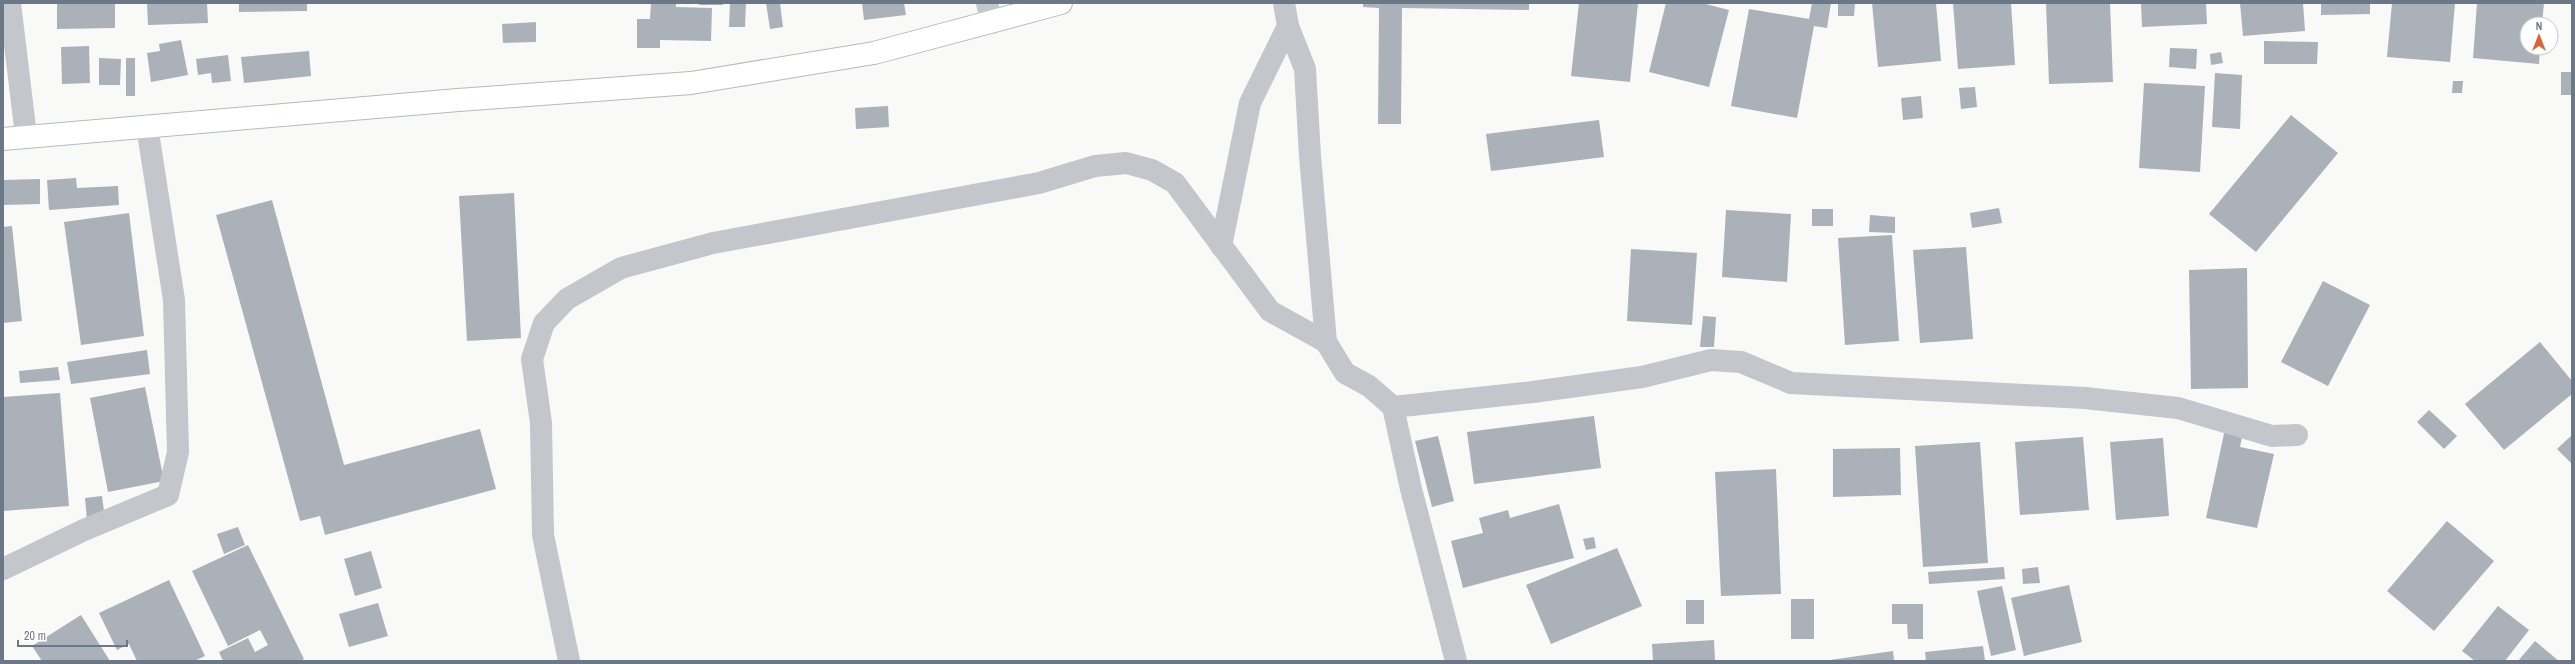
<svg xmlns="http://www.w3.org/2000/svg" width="2575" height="664" font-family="'Archivo Narrow',sans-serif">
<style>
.building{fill:#aab1b8}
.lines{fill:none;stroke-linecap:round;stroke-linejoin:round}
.secondary-casing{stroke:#b5babf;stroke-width:24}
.street{stroke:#c3c6ca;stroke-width:22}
.secondary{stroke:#fff;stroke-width:22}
</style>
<rect width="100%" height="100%" fill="#f9f9f7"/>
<g class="building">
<path d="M57 3H115V28L57 29Z"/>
<path d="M147 3H207L208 23 148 25Z"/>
<path d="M239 3H307V11L239 12Z"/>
<path d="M651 3H676V7L712 8 711 41 660 40V48H637V19H650Z"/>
<rect x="699" y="3" width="24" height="2"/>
<path d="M730 3H746L745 27H729Z"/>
<path d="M766 3H780L783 27 770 29Z"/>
<path d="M862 3H904L906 15 864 20Z"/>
<path d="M1363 3H1529V10L1402 8 1401 124H1378L1379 8 1363 7Z"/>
<path d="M1579 3H1638L1630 82 1571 76Z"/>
<path d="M1666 3H1702L1729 10 1709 87 1649 72Z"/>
<path d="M1812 3H1831L1827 28 1814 26 1797 118 1731 106 1749 9 1809 19Z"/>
<path d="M1838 3H1855L1854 16H1838Z"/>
<path d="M1872 3H1936L1941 61 1878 67Z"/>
<path d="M1953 3H2011L2015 65 1958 69Z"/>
<path d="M2046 3H2110L2113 82 2049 84Z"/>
<path d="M2141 3H2206L2207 24 2142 27Z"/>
<path d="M2240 3H2303L2305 31 2243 36Z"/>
<path d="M2321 3H2370V14L2321 15Z"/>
<path d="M2392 3H2455L2450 62 2387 57Z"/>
<path d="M2477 3H2544L2542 24H2527V48H2540L2539 64 2473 58Z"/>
<path d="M536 22V42L503 43 502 24Z"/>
<path d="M181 40 188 75 151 82 147 53 160 51 159 44Z"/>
<path d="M2264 41 2318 42 2317 64H2264Z"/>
<path d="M89 46 90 83 62 84 61 47Z"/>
<path d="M2170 48 2197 49 2196 69 2169 67Z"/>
<path d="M309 51 311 76 244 83 241 57Z"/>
<path d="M2221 52 2223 63 2211 65 2210 54Z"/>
<path d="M228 55 231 81 212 83 211 73 198 75 196 59Z"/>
<path d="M99 58 121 59 120 85H99Z"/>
<rect x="126" y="58" width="9" height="38"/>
<rect x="2561" y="72" width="11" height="23"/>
<path d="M2215 73 2242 75 2240 129 2212 127Z"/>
<path d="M2453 81H2463L2462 93H2452Z"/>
<path d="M2144 83 2205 86 2200 172 2139 168Z"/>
<path d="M1975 87 1977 107 1961 109 1959 88Z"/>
<path d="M1921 96 1923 118 1903 120 1901 98Z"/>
<path d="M888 106 889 127 856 129 855 108Z"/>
<path d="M2291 115 2338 153 2256 252 2209 214Z"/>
<path d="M1599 120 1604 157 1491 171 1486 134Z"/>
<path d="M76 178 77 188 118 186 119 205 49 210 47 180Z"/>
<path d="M40 179V204L3 205V180Z"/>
<path d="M514 193 521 338 467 341 459 196Z"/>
<path d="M272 200 344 465 480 429 496 489 325 535 320 516 300 521 216 215Z"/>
<path d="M1999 208 2002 223 1972 228 1970 213Z"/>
<rect x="1812" y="209" width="21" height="17"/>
<path d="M1726 210 1791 214 1787 282 1722 277Z"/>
<path d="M129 213 144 336 81 345 64 222Z"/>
<path d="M1870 215 1895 217V233L1869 232Z"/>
<path d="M12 226 22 321 3 323V227Z"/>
<path d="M1892 235 1899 341 1845 345 1838 238Z"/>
<path d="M1966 247 1973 339 1920 343 1913 250Z"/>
<path d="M1631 249 1697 253 1692 325 1627 321Z"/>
<path d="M2247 268 2248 388 2191 389 2189 270Z"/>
<path d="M2323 281 2370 305 2328 386 2281 362Z"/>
<path d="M1703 316 1716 317 1714 347H1700Z"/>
<path d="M2540 342 2572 381V394L2504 450 2465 404Z"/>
<path d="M147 350 150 374 71 384 67 362Z"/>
<path d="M58 367 60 380 20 383 19 371Z"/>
<path d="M145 387 164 481 108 492 90 398Z"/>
<path d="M60 393 69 506 3 511V397Z"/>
<path d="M2429 410 2457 436 2444 449 2417 422Z"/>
<path d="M1594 416 1601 468 1474 484 1467 432Z"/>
<path d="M2225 429 2243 432 2240 447 2274 454 2257 528 2206 518Z"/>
<path d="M2572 435V464L2557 449Z"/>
<path d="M1438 436 1454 501 1432 507 1415 441Z"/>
<path d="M2083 437 2089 510 2020 515 2015 442Z"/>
<path d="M2163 438 2169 516 2116 520 2110 442Z"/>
<path d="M1980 442 1988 563 1923 567 1915 446Z"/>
<path d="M1900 448 1901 495 1833 497V449Z"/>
<path d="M1776 469 1781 594 1721 596 1715 472Z"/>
<path d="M102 496 105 519 87 520 85 498Z"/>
<path d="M1559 504 1574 558 1463 588 1451 541 1483 533 1479 518 1508 510 1510 518Z"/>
<path d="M2447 521 2494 561 2434 631 2387 591Z"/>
<path d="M238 527 245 545 224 554 217 534Z"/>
<path d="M1594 537 1596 548 1586 550 1583 539Z"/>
<path d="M248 545 304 659 300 661H223L219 652 248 638 255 652 268 645 260 630 228 646 192 571Z"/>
<path d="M1617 548 1642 606 1551 644 1526 585Z"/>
<path d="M371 551 382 588 355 596 344 559Z"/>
<path d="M2004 567 2005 579 1929 584 1928 572Z"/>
<path d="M2038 567 2040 583 2023 584 2022 569Z"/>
<path d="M169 580 205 656 194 661H137L129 644 117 650 99 613Z"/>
<path d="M2069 585 2082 642 2024 656 2011 598Z"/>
<path d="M2002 586 2016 650 1991 656 1977 591Z"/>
<rect x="1791" y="599" width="23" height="40"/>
<rect x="1686" y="600" width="18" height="24"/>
<path d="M378 603 388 636 349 647 339 614Z"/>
<path d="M1892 604H1923V639H1908L1907 624H1892Z"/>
<path d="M2498 606 2529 630 2505 661H2475L2462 651Z"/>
<path d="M81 615 110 661H42L32 646Z"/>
<path d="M1714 640 1715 661H1653L1652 644Z"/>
<path d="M2535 641 2559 661H2518Z"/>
<path d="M1983 646 1985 661H1926L1925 652Z"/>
<path d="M1893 651 1894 661H1830V660Z"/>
</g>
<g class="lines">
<defs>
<path id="secondary" d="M3 139 458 100 691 83 874 53 1061 3"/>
</defs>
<use href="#secondary" class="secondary-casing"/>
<g class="street">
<path d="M10 3 26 136"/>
<path d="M987 3 992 23"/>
<path d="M1284 3 1288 26 1305 69 1310 156 1326 342 1345 373 1369 386 1393 407 1411 489 1456 661"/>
<path d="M1221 246 1250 103 1288 26"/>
<path d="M1393 407 1533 392 1642 377 1711 360 1741 362 1791 383 2085 398 2178 408 2272 436 2297 435"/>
<path d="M3 569 84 530 168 495 178 452 174 300 147 126"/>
<path d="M569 661 543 535 541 423 532 359 544 323 567 299 621 268 713 243 1039 183 1095 166 1126 163 1152 170 1175 183 1270 311 1326 342"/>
</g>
<use href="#secondary" class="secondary"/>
</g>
<rect width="2575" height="664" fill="none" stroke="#6a7887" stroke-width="8"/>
<g transform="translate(2539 36)"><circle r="19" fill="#ffffff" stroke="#c3c9cf"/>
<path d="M0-3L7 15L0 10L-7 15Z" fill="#dd6534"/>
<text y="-6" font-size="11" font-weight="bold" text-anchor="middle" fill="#6a7887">N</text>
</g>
<path d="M18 640v6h109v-6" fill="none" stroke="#6a7887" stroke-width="2"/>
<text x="24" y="640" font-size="12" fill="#6a7887" stroke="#ffffff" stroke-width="3" paint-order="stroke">20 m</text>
</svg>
